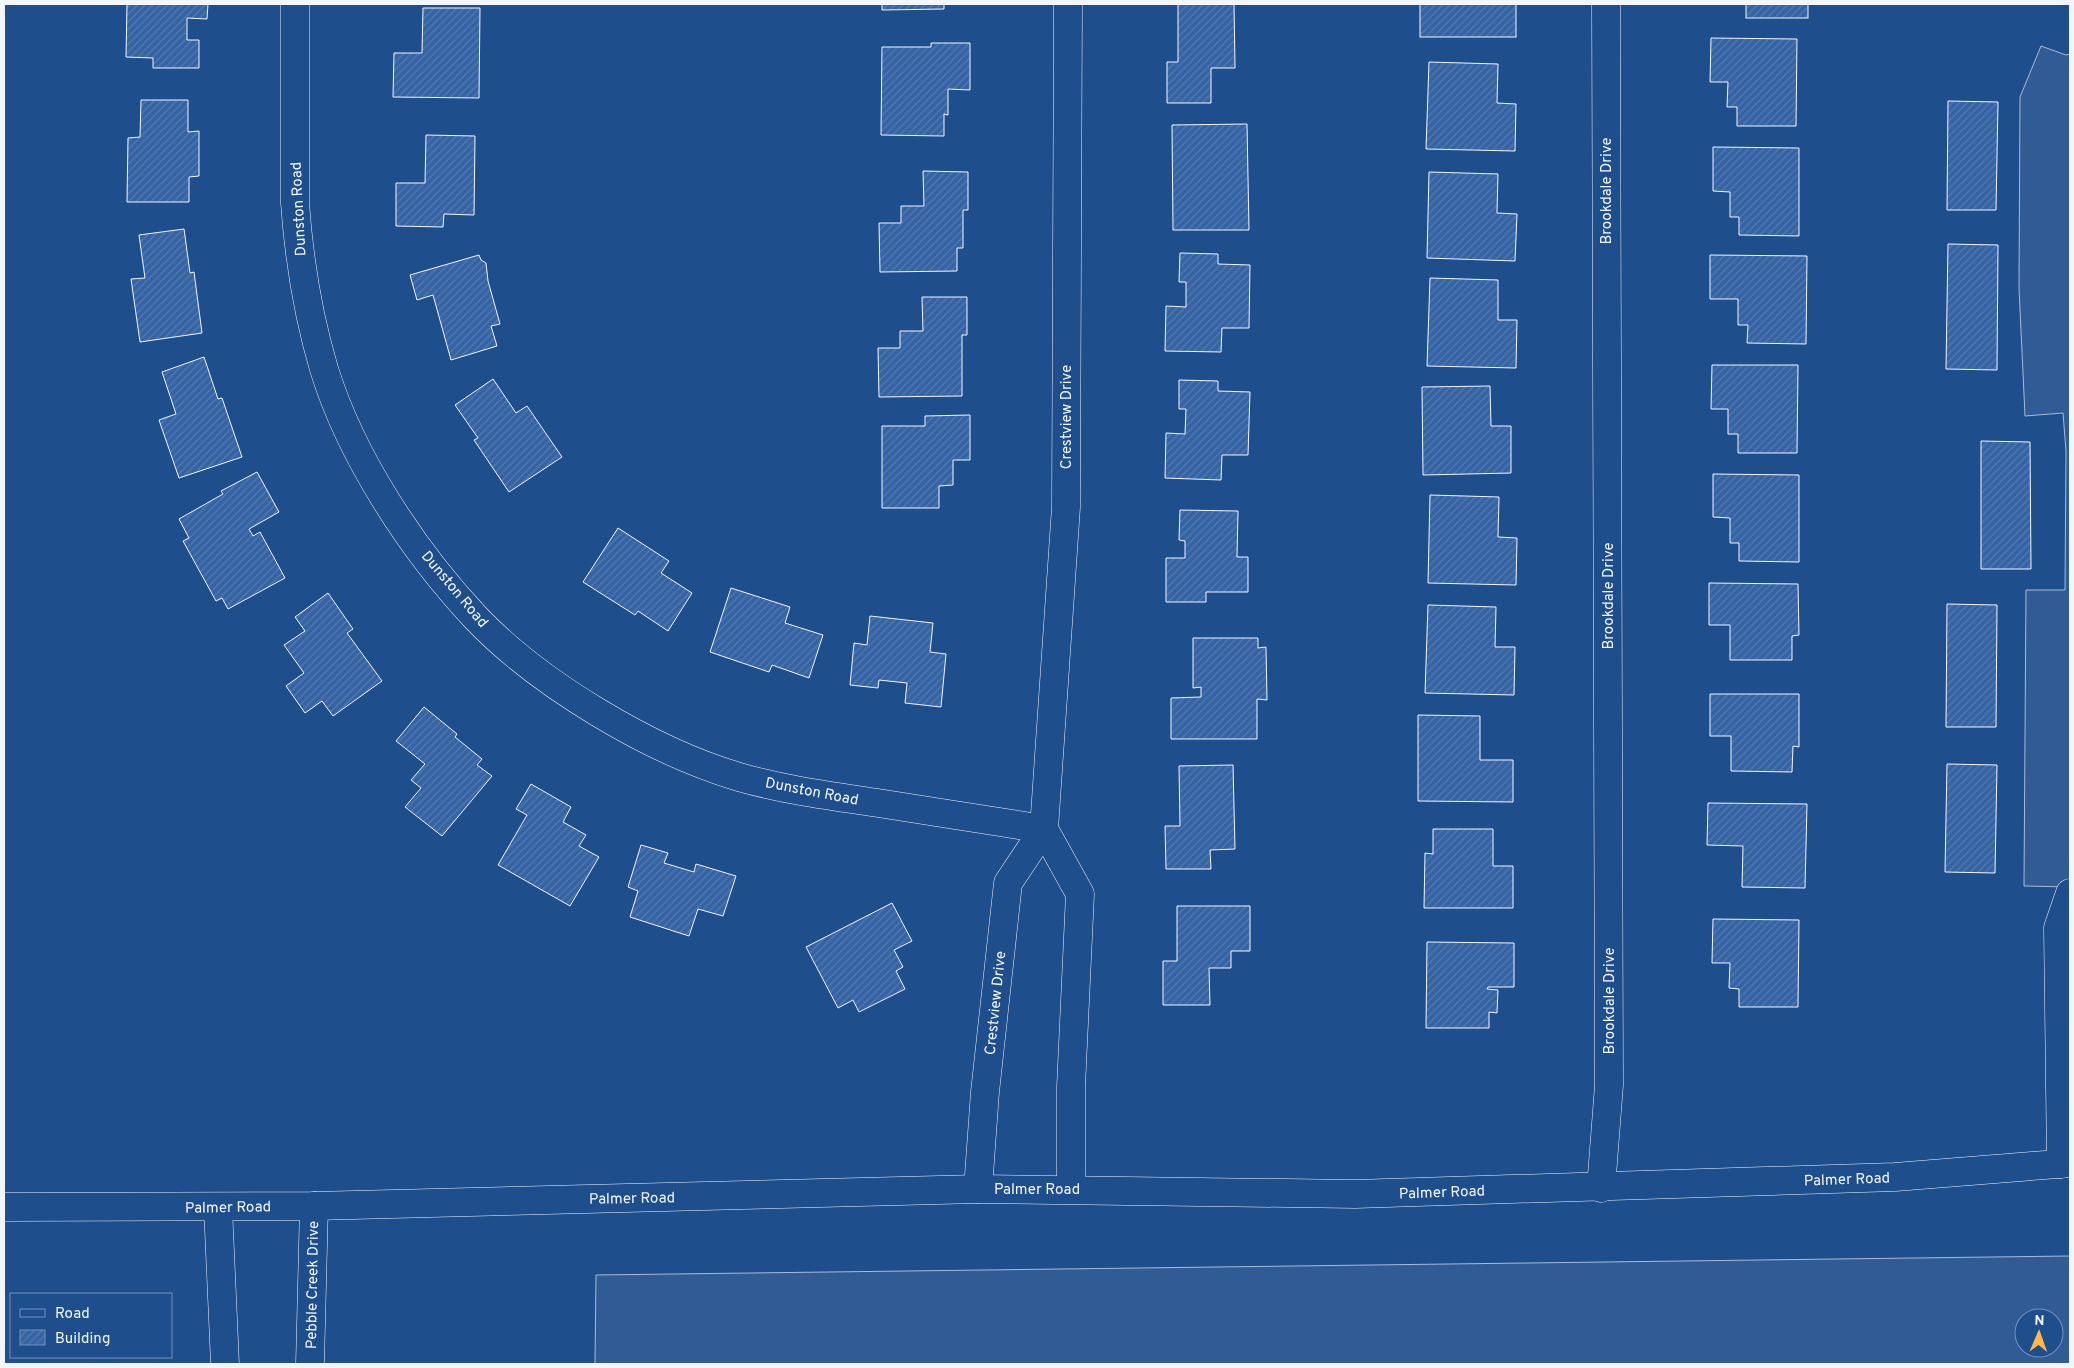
<svg xmlns="http://www.w3.org/2000/svg" width="2074" height="1368" font-family="Overpass,sans-serif">
<style>
.built{fill:#305b95;stroke:#a8bbd7;fill-rule:evenodd}
.building{fill:url(#building-hatch);stroke:#f2f6ff}
.lines{fill:none;stroke-linecap:round;stroke-linejoin:round}
.minor-casing{stroke:#f2f6ff;stroke-width:29}
.minor{stroke:#1f4e8c;stroke-width:28}
.labels{text-anchor:middle;stroke-width:4;stroke-linejoin:round;paint-order:stroke}
.street-label{font-size:15px;fill:#f2f6ff;stroke:#1f4e8c}
</style>
<defs>
<pattern id="building-hatch" width="6" height="6" patternUnits="userSpaceOnUse" patternTransform="scale(1.25)"><rect width="6" height="6" fill="#3563a3"/><path d="M-1 1l2-2M0 6l6-6M5 7l2-2" fill="none" stroke="#537ab1"/></pattern>
</defs>
<rect width="100%" height="100%" fill="#1f4e8c"/>
<g class="built">
<path d="M2041 46 2066 55 2070 54V887L2024 886 2026 590H2065L2066 451 2063 413 2025 416 2019 288 2020 97Z"/>
<path d="M2070 1256V1364H595L596 1275ZM2024 1318H2054V1348H2024Z"/>
</g>
<g class="building">
<path d="M127 4H208L207 19 187 18V40H199V68H153V58L126 57Z"/>
<path d="M882 4H944V9L882 10Z"/>
<path d="M1178 4H1234L1235 68H1211V103H1167V62H1178Z"/>
<rect x="1420" y="4" width="96" height="33"/>
<rect x="1746" y="4" width="62" height="14"/>
<path d="M423 8H480L479 98 393 97 394 53H422Z"/>
<path d="M1711 38 1797 39 1796 126H1737V107H1727L1728 82H1710Z"/>
<path d="M931 43H970V90L948 89V115L944 114V136L881 135 882 47H931Z"/>
<path d="M1429 62 1498 64 1497 103 1516 104 1515 151 1426 149Z"/>
<path d="M141 100H188V132L199 131V176L189 177V202H127L128 138 140 137Z"/>
<path d="M1948 101 1998 102 1996 210H1947Z"/>
<path d="M1247 124 1249 230H1173L1172 125Z"/>
<path d="M426 135 475 136 474 215 444 214 443 227 396 226V183H425Z"/>
<path d="M1713 147 1799 148V236L1739 235V217H1730V192L1713 191Z"/>
<path d="M923 171 968 172V210H963V248H957V271L880 272 879 223H901V206H924Z"/>
<path d="M1429 172 1498 174 1497 213 1517 214 1515 261 1427 258Z"/>
<path d="M184 229 190 273 194 272 202 333 140 342 131 279 145 278 139 235Z"/>
<path d="M1948 244 1998 245 1997 370 1946 369Z"/>
<path d="M1180 253 1218 254V264L1250 265 1249 328H1222L1221 352 1165 351 1166 306 1186 307V282H1179Z"/>
<path d="M479 255 481 260 486 263 488 281 500 324 491 326 497 346 451 360 433 295 417 300 410 275Z"/>
<path d="M1710 255 1807 256 1806 344 1747 343 1748 325H1738V299H1710Z"/>
<path d="M1430 278 1498 280V320H1517L1516 368 1427 366Z"/>
<path d="M922 297H967V335H962V396L879 397 878 348H900V331H923Z"/>
<path d="M204 357 218 399 222 398 242 457 179 478 159 420 176 414 162 372Z"/>
<path d="M1712 365H1798L1797 453H1738V434H1728V409H1711Z"/>
<path d="M493 379 516 413 527 406 562 457 509 492 474 440 478 438 455 405Z"/>
<path d="M1179 380 1218 381V391L1250 392 1248 455H1222L1221 480 1165 478 1166 433 1185 434 1186 409H1179Z"/>
<path d="M1490 386 1491 426H1511V473L1423 475 1422 387Z"/>
<path d="M970 415V460H953V485L939 486V508H882V426H925V416Z"/>
<path d="M1981 441 2030 442 2031 569H1981Z"/>
<path d="M257 472 279 512 249 529 253 536 260 532 285 578 228 609 222 598 216 601 183 541 189 538 179 519 223 494 221 491Z"/>
<path d="M1713 474 1799 475V562L1739 561V543H1730V518L1713 517Z"/>
<path d="M1430 495 1499 497 1498 537 1517 538 1516 585 1428 583Z"/>
<path d="M1180 510 1238 511 1237 557H1248V592H1206V602H1166V558H1185V541L1179 540Z"/>
<path d="M618 528 669 561 661 573 692 593 668 631 638 611 635 615 583 582Z"/>
<path d="M1709 583 1798 584 1799 635 1792 636V660H1730V625H1709Z"/>
<path d="M731 588 790 607 785 623 823 635 809 678 772 665 769 672 710 652Z"/>
<path d="M328 593 353 629 347 633 382 681 333 716 322 701 305 713 286 686 304 673 284 645 305 631 295 617Z"/>
<path d="M1947 604 1997 605 1996 727H1946Z"/>
<path d="M1428 605 1496 607 1495 647H1515L1514 695 1425 693Z"/>
<path d="M870 616 933 623 930 652 946 654 941 707 905 703 907 683 879 680 878 688 850 685 854 643 867 645Z"/>
<path d="M1193 638H1258V648L1266 647 1267 700 1257 699V739H1171V698L1201 697V687L1193 688Z"/>
<path d="M1710 694H1799V747L1793 746 1792 772 1731 771V736H1710Z"/>
<path d="M424 707 457 734 455 737 482 759 477 765 492 776 442 836 405 807 421 788 411 780 425 764 396 741Z"/>
<path d="M1418 715 1480 716V760H1513V802L1418 801Z"/>
<path d="M1947 764 1997 765 1995 873 1945 872Z"/>
<path d="M1233 765 1235 849 1210 850 1211 869H1166L1165 826H1180L1179 766Z"/>
<path d="M531 784 571 807 563 822 586 835 579 846 599 857 570 906 498 865 527 815 516 809Z"/>
<path d="M1708 803 1807 804 1805 888 1742 887 1743 846 1707 845Z"/>
<path d="M1433 829H1493V866H1513V908H1424L1425 853 1433 854Z"/>
<path d="M641 845 668 853 664 863 694 872 696 864 736 876 723 916 698 909 689 936 630 917 638 891 628 887Z"/>
<path d="M892 903 912 941 894 950 903 967 896 971 905 989 859 1012 853 1000 838 1008 806 947Z"/>
<path d="M1177 906H1250V951H1231V968H1209L1210 1005H1163V961H1177Z"/>
<path d="M1713 919 1799 920 1798 1007H1739V989L1729 988 1730 963H1712Z"/>
<path d="M1427 942 1514 943V987H1488L1487 989 1498 990 1497 1013 1489 1012V1028H1426Z"/>
</g>
<g class="lines">
<defs>
<g id="minor">
<path d="M295 4V203C299 259 308 315 324 369 351 457 413 551 476 618 539 684 651 751 739 777 784 790 831 796 878 803 933 812 989 820 1044 829"/>
<path d="M1044 829 1080 894 1071 1087V1188"/>
<path d="M2061 1164 2058 928 2070 893"/>
<path d="M1601 1188 1609 1085 1606 4"/>
<path d="M978 1189 985 1092 1008 883 1044 829 1066 507 1068 4"/>
<path d="M4 1207 314 1206 978 1189 1355 1194 1895 1177 2070 1163"/>
<path d="M218 1207 225 1364"/>
<path d="M310 1364 314 1206"/>
</g>
</defs>
<use href="#minor" class="minor-casing"/>
<use href="#minor" class="minor"/>
</g>
<g class="labels">
<g class="street-label">
<text transform="translate(1606 191) rotate(-90)" y="5">Brookdale Drive</text>
<text transform="translate(298 209) rotate(-93)" y="5">Dunston Road</text>
<text transform="translate(1066 417) rotate(-90)" y="5">Crestview Drive</text>
<text transform="translate(455 589) rotate(50)" y="5">Dunston Road</text>
<text transform="translate(1608 596) rotate(-90)" y="5">Brookdale Drive</text>
<text transform="translate(812 791) rotate(11)" y="5">Dunston Road</text>
<text transform="translate(1609 1001) rotate(-90)" y="5">Brookdale Drive</text>
<text transform="translate(995 1003) rotate(-84)" y="5">Crestview Drive</text>
<text transform="translate(1847 1179) rotate(-2)" y="5">Palmer Road</text>
<text x="1037" y="1194">Palmer Road</text>
<text transform="translate(1442 1192) rotate(-2)" y="5">Palmer Road</text>
<text transform="translate(632 1198) rotate(-1)" y="5">Palmer Road</text>
<text transform="translate(228 1207) rotate(-1)" y="5">Palmer Road</text>
<text transform="translate(312 1285) rotate(-89)" y="5">Pebble Creek Drive</text>
</g>
</g>
<rect width="2074" height="1368" fill="none" stroke="#f2f6ff" stroke-width="10"/>
<rect x="10" y="1293" width="162" height="65" fill="#1f4e8c" stroke="#7391ba"/>
<rect x="20" y="1309" width="25" height="8" fill="#1f4e8c" stroke="#7391ba"/>
<text x="55" y="1318" font-size="15" fill="#f2f6ff">Road</text>
<rect x="20" y="1330" width="25" height="15" fill="url(#building-hatch)" stroke="#7391ba"/>
<text x="55" y="1343" font-size="15" fill="#f2f6ff">Building</text>
<g transform="translate(2039 1333) rotate(2)"><circle r="24" fill="#1f4e8c" stroke="#7391ba"/>
<path d="M0-4L9 19L0 12L-9 19Z" fill="#ffb74d"/>
<text y="-8" font-size="14" font-weight="bold" text-anchor="middle" fill="#f2f6ff">N</text>
</g>
</svg>
